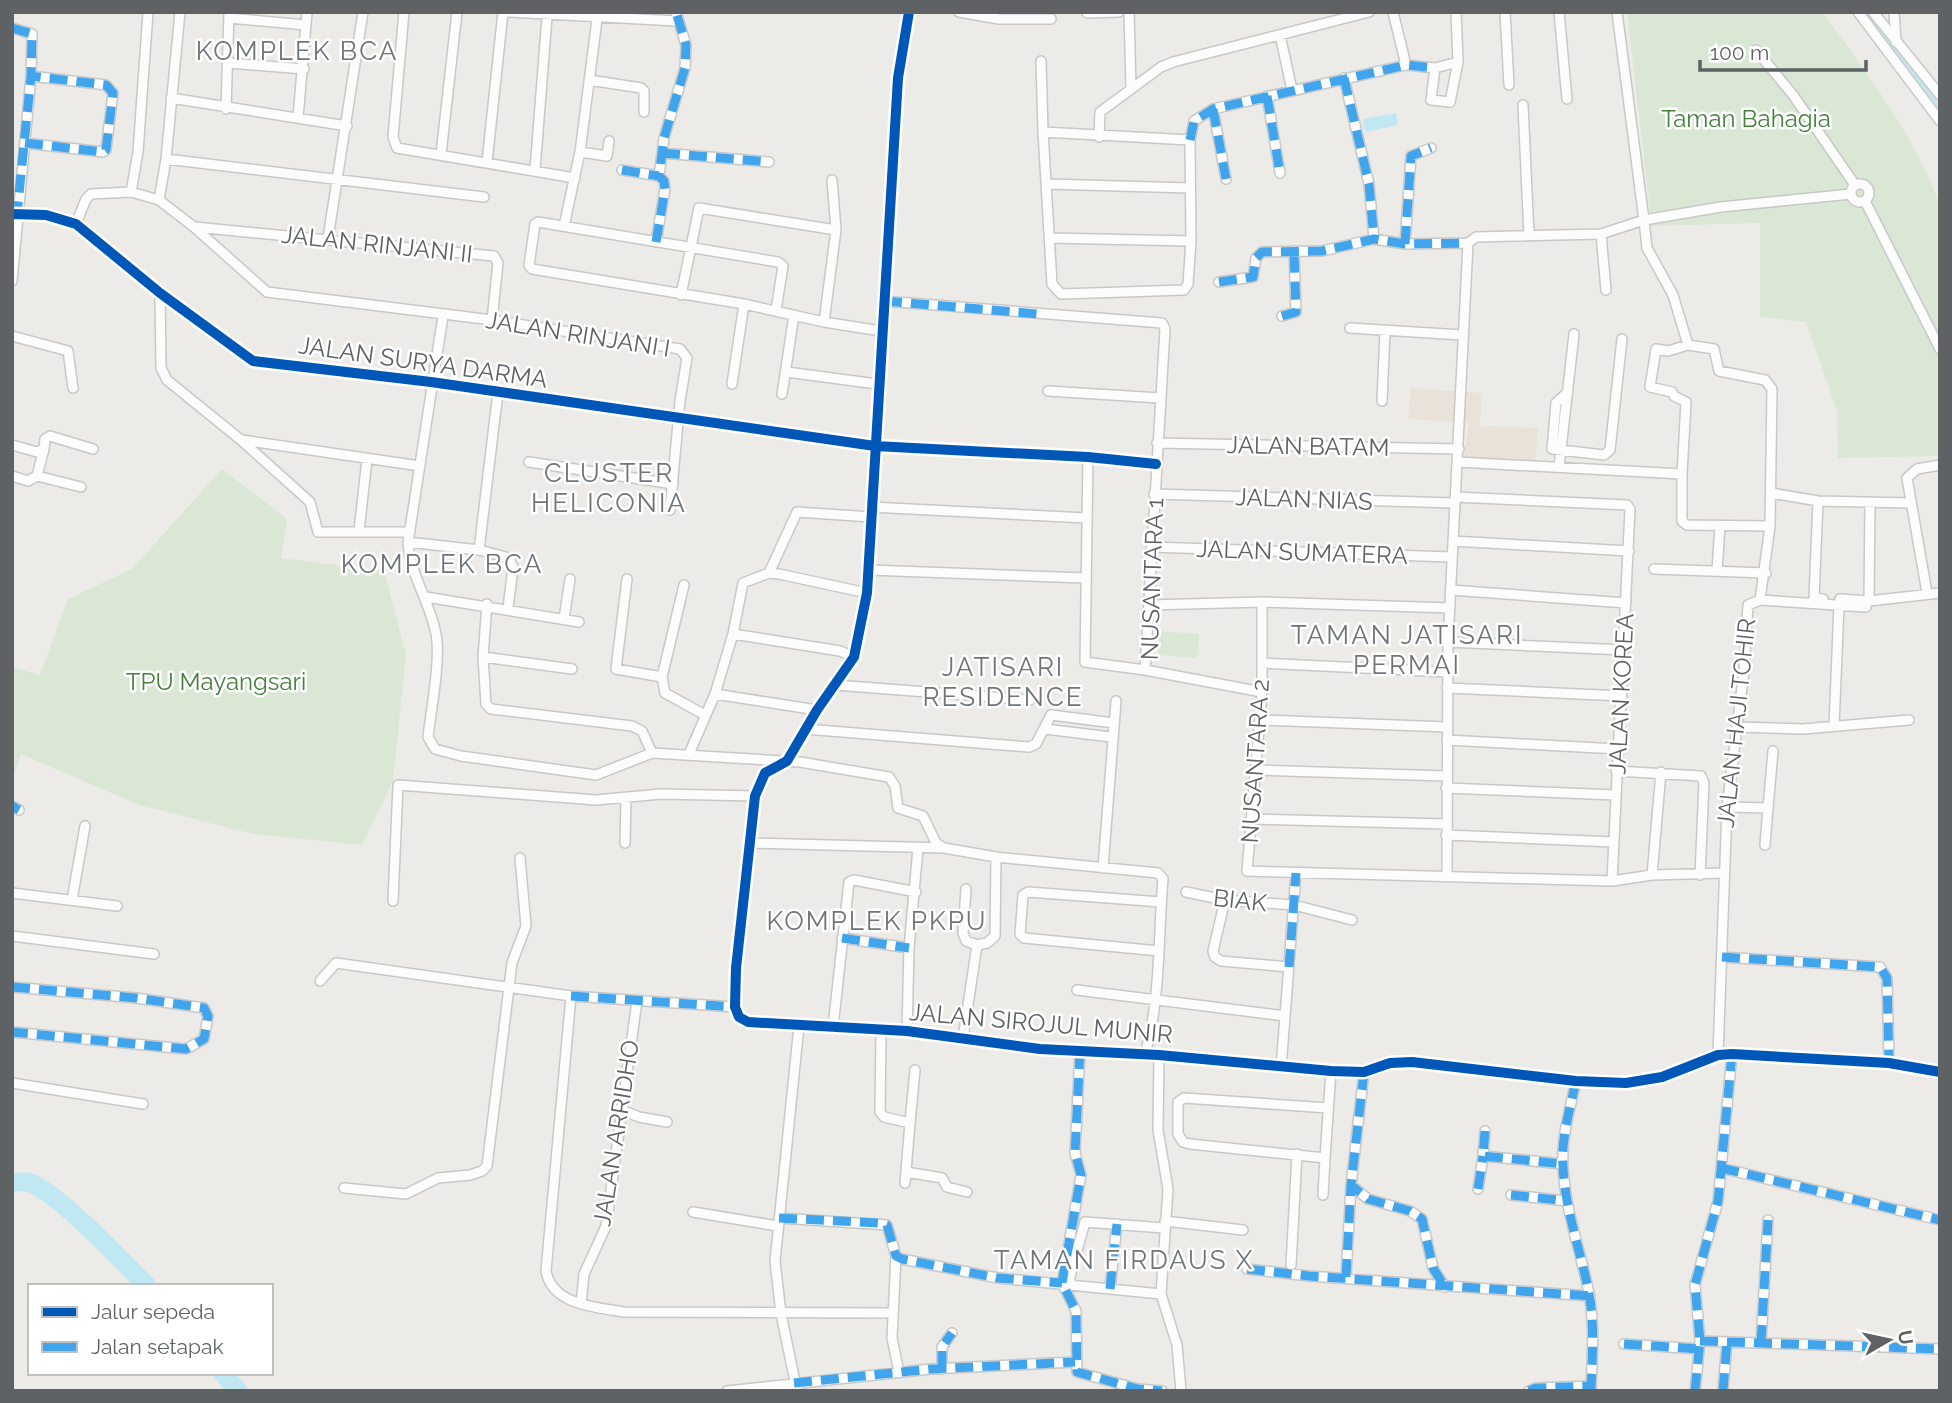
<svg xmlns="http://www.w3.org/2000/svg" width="1952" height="1403" font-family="Raleway,sans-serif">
<rect width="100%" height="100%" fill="#edebe8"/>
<path fill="#e9e2d8" d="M1411 388 1482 393 1480 426 1538 428 1535 468 1463 464 1469 423 1408 419Z"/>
<path fill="#dae7d5" d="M1627 12H1823C1866 73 1915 135 1940 206V456L1838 458 1837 411 1806 322 1760 317V223L1652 226Z
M222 469 287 519 281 558 384 571 406 654 393 781 362 845 254 834 139 805 21 754 12 782V667L40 675 68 599 132 569Z
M1160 631 1199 634 1197 658 1158 655Z"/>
<path fill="#c0e8f3" d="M1396 113 1398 125 1365 132 1363 119Z"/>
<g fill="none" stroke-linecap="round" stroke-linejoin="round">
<path stroke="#c0e8f3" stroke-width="3.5" d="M1866 12 1940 108"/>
<path stroke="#c0e8f3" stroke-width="19" d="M12 1183C17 1182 23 1181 28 1182 58 1192 122 1261 147 1286
M223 1373 238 1391"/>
<defs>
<path id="street" d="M404 12 393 137 397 148 575 178
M509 12 677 21
M909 12 898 78 867 593 854 657 817 710 787 761 765 773 755 796 736 968 735 1007 739 1017 748 1022 907 1031 1040 1049 1159 1055 1331 1071 1364 1072 1390 1063 1412 1062 1576 1081 1626 1083 1662 1077 1718 1055 1732 1054 1889 1063 1940 1072
M959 12 999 19H1051
M1129 12 1131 88
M1393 12 1406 65
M1505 12 1509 85
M1559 12 1567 99
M1858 12 1940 121
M1873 12 1940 95
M1894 12 1896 42
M1087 13 1119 12
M229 18 306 25
M12 28 32 34 31 76 12 281
M1280 35 1292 90
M1756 50 1793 95 1855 185
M1041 61 1043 132
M229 63 304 69
M1435 68 1431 100 1450 102 1458 62
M1344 78 1369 184 1374 239
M589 80 641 88 644 91V112
M1267 96 1280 173
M171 98 347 126
M1523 105 1529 236
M226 109 229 12
M1213 109 1226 179
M298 118 307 12
M1043 132 1190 140 1191 241 1188 284 1184 290 1061 294 1052 284Z
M1099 137 1100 112 1161 67 1173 62 1369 12
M1190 140 1194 121 1213 109 1406 65 1435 68 1458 62 1456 12
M25 143 103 152 106 150 113 93 106 85 31 76
M580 152 607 156 609 141
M662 153 769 162
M441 154 457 12
M166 159 484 197
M487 162 503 12
M535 170 547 17
M622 170 659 176
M1851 193a9 9 0 1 1 18 0a9 9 0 1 1-18 0Z
M1046 184 1190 188
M131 192 138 152 148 12
M159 200 166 159 180 12
M1865 201 1940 349
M12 214 46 215 76 224 160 293 253 361 431 382 875 446 1088 457 1156 464
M76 224 86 199 91 194 131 192 159 200 194 227 267 292 492 320 680 349 687 358 680 401 670 510
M564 226 580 152 598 12
M195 227 494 256 498 263 492 320
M1601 234 1606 290
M328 238 363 12
M1049 238 1191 241
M656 242 665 189 664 181 659 176 664 138 685 68 686 45 676 12
M1405 244 1411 156 1431 148
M1219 282 1253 277 1256 258 1262 252 1322 251 1374 239 1405 244 1468 243
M160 293 161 368 167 380 241 440 310 502 318 532H410
M681 295 699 208 836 230
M884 301 1162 323 1165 329 1145 670
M776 310 783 266 778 262 538 222 535 224 529 265 532 269 744 304 824 322 881 331
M443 316 408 542C410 576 430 601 436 634 441 658 431 711 428 737L435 749 461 756 596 775 652 753 800 762 889 777 895 786 898 808 923 816 936 843 944 848
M1282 316 1296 312 1294 251
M824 322 836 230 832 180
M1350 328 1462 335
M12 336 68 351 73 388
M787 372 877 384
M732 384 744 304
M1048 391 1160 398
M1568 392 1556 403 1552 449 1604 455 1610 450 1622 339
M782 394 794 315
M1382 401 1385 331
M242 440 420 466
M1157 443 1459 449
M12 445 37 452 44 449 45 439 50 436 93 449
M1088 457 1085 662 1145 670 1262 692
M529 462 673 484
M1458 462 1682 474V521L1687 525 1770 526
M1559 467 1574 334
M1682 474 1686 402 1674 396 1672 392 1650 387 1656 349 1668 351 1688 345
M12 476 28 481 37 476 44 449
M37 476 81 487
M1771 493 1818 501 1910 503
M1154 494 1454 503
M1455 497 1627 505 1630 509 1612 881
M1818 501 1814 598 1823 599
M871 507 1087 518
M359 531 367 459
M1453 541 1629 551
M408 542 479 550 509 558 513 568 508 608
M1151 547 1452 557
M479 550 498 392
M1654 569 1766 573
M869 570 1085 578
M1717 570 1720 526
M769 573 797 512 871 517
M627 579 616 669 662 677 665 693 705 715
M1451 590 1626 603
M1927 593 1907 478 1917 469 1940 465
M426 597 579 622
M1840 599 1869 601 1940 593
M1760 600 1770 526 1772 389 1765 380 1719 371 1714 349 1688 345 1673 295 1647 248 1644 220 1721 207 1851 194
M1869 601 1870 502
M1262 602V692L1247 871 1612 881 1652 875 1724 873
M487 604 483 657 486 704 491 709 632 726 642 731 652 753
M1149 605 1262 602 1450 608
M564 619 570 579
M733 634 840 651 854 657
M1448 642 1624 650
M483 657 572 669
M1262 663 1447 672
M662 677 684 585
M835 685 1030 700
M1447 688 1622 696
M715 694 817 710
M1261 720 1447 727
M1834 726 1839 605
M1737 727 1803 729 1909 720
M805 729 1029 747 1036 744 1051 715 1114 723
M1045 729 1111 737
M1447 740 1618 749
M689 754 715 694 733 634 743 583 769 573 779 574 867 593
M1256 770 1447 776
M1616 771 1701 776 1704 783 1700 875
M1446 788 1615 795
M12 806 19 810
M1727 807 1768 808 1773 751
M1251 819 1446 824
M1446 835 1614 842
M625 843 626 798
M749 843 944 848 996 857 1158 873 1163 879C1158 937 1161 998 1145 1054
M1765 845 1768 808
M1103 868 1116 701
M1652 875 1661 772
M1447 877 1448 642 1468 243 1476 237 1601 234 1644 220 1617 12
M966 889 963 933 966 941 977 945
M1186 892 1225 900 1294 905 1352 920
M12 893 117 906
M72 900 85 826
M1225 900 1213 951 1215 957 1221 961 1289 967
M393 901 398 785 596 800 661 794 755 796
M12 936 154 954
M842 938 909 948
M1159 951 1024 938 1020 934 1023 895 1028 892 1161 902
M1722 957 1880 967 1887 978 1889 1063
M320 981 336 963 571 996 735 1007
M12 987 136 998 204 1008 208 1016 204 1039 186 1049 12 1032
M1077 990 1285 1016
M571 996 546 1271C552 1305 595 1307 624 1312L891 1313
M833 1027 849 882 854 880 916 892
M881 1030 880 1112 884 1117 910 1123 905 1183
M907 1031 909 948 918 848
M963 1038 977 945 987 943 995 936 996 857
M1080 1051 1075 1153 1081 1175 1062 1283 1076 1311 1077 1372 1138 1389 1162 1391
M1159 1055 1158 1130 1168 1189 1161 1294 1177 1345 1181 1391
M1718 1055 1727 807 1744 671 1748 605 1760 600 1866 607
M1281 1068 1296 873
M1364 1072 1351 1185 1368 1199 1410 1211 1422 1219 1433 1268 1445 1287
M1576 1081C1570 1109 1561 1138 1563 1166 1565 1211 1581 1251 1589 1294 1595 1326 1592 1359 1591 1391
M12 1083 143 1104
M1328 1108 1184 1098 1178 1102V1134L1183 1142 1190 1144 1325 1158 1331 1071
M619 1109 639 1117 667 1122
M910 1123 915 1070
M1485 1131 1483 1156 1563 1164
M1721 1168 1940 1220
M906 1172 942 1178 947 1187 967 1192
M344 1188 406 1194 438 1178 470 1175 482 1171 487 1166 512 963 526 926 520 858
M1478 1189 1483 1156
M1323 1195 1325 1158
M1511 1195 1567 1201
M693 1212 778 1226
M779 1218 887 1225 896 1256 902 1259 998 1278 1161 1294
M1165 1221 1243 1230
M896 1256 892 1338 899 1372
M1291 1265 1297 1154
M1247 1269 1309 1276 1590 1296
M1346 1277 1351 1185
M1072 1284 1069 1280 1085 1222 1164 1228
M1110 1289 1117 1224
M581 1304 584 1274 606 1226 637 1001
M1700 1341 1940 1349
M1761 1343 1768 1220
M1624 1344 1699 1349
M942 1369V1347L952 1333
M727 1391 931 1369 1075 1362
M797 1391 781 1314 775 1261 799 1026
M1529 1391 1536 1388 1591 1386
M1695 1391 1700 1341 1695 1285 1718 1201 1732 1054
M1723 1391 1727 1342"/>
</defs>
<use href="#street" stroke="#c7c8c7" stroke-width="12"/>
<use href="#street" stroke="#fcfcfc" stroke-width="9"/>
<path stroke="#41a5ee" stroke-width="9" stroke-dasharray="18 9" stroke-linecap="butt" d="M12 28 32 34 31 76 17 214
M1344 78 1369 184 1374 239
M1267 96 1280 173
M1213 109 1226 179
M1190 140 1194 121 1213 109 1406 65 1435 68
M25 143 103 152 106 150 113 93 106 85 31 76
M662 153 769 162
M622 170 659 176
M656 242 665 189 664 181 659 176 664 138 685 68 686 45 676 12
M1405 244 1411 156 1431 148
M1219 282 1253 277 1256 258 1262 252 1322 251 1374 239 1405 244 1468 243
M884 301 1038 314
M1282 316 1296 312 1294 251
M12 806 19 810
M842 938 909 948
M1722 957 1880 967 1887 978 1889 1063
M1289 967 1296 873
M12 987 136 998 204 1008 208 1016 204 1039 186 1049 12 1032
M571 996 735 1007
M1080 1051 1075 1153 1081 1175 1062 1283 1076 1311 1077 1372 1138 1389 1162 1391
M1364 1072 1351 1185 1368 1199 1410 1211 1422 1219 1433 1268 1445 1287
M1576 1081C1570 1109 1561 1138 1563 1166 1565 1211 1581 1251 1589 1294 1595 1326 1592 1359 1591 1391
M1485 1131 1483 1156 1563 1164
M1721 1168 1940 1220
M1478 1189 1483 1156
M1511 1195 1567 1201
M779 1218 879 1223 887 1225 896 1256 902 1259 998 1278 1062 1283
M1247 1269 1309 1276 1590 1296
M1346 1277 1351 1185
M1110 1289 1117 1224
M1700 1341 1940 1349
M1761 1343 1768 1220
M1624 1344 1699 1349
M942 1369V1347L952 1333
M794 1383 931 1369 1075 1362
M1529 1391 1536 1388 1591 1386
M1695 1391 1700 1341 1695 1285 1718 1201 1732 1054
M1723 1391 1727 1342"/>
<defs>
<path id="cycleway" d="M909 12 898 78 867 593 854 657 817 710 787 761 765 773 755 796 736 968 735 1007 739 1017 748 1022 907 1031 1040 1049 1159 1055 1331 1071 1364 1072 1390 1063 1412 1062 1576 1081 1626 1083 1662 1077 1718 1055 1732 1054 1889 1063 1940 1072
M12 214 46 215 76 224 160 293 253 361 431 382 875 446 1088 457 1156 464"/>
</defs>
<use href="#cycleway" stroke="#fff" stroke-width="15"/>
<use href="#cycleway" stroke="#0057b8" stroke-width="10"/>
</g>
<g text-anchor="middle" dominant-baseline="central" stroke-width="5" stroke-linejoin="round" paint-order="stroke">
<g font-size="24" fill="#447f3b" stroke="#fff">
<text x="1746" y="118">Taman Bahagia</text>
<text x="216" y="681">TPU Mayangsari</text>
</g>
<g font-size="24" fill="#5e6265" stroke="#fff">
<text transform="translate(377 244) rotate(6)">JALAN RINJANI II</text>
<text transform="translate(578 334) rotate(9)">JALAN RINJANI I</text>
<text transform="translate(423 362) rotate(8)">JALAN SURYA DARMA</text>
<text transform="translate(1308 446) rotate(1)">JALAN BATAM</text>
<text transform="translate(1304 499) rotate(2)">JALAN NIAS</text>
<text transform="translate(1302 552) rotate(2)">JALAN SUMATERA</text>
<text transform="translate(1152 579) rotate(-88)">NUSANTARA 1</text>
<text transform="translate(1621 694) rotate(-87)">JALAN KOREA</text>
<text transform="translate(1736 723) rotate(-84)">JALAN HAJI TOHIR</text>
<text transform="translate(1255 761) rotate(-86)">NUSANTARA 2</text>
<text transform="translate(1240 900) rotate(6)">BIAK</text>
<text transform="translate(1041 1023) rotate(5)">JALAN SIROJUL MUNIR</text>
<text transform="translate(616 1133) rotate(-81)">JALAN ARRIDHO</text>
</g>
<g font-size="26" letter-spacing="2" fill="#6f7477" stroke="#fff">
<text x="297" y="51">KOMPLEK BCA</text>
<text x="609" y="473">CLUSTER<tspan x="609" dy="30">HELICONIA</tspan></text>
<text x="442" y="564">KOMPLEK BCA</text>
<text x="1407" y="635">TAMAN JATISARI<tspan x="1407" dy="30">PERMAI</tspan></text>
<text x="1003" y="667">JATISARI<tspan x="1003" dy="30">RESIDENCE</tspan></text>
<text x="877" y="921">KOMPLEK PKPU</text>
<text x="1124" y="1260">TAMAN FIRDAUS X</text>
</g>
</g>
<rect width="1952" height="1403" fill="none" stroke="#5e6265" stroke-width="28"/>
<rect x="28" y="1284" width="245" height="91" fill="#ffffff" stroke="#bfc0c1" stroke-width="2"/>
<rect x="42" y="1307" width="35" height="10" fill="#0057b8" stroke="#bfc0c1" stroke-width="2"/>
<text x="91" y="1319" font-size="21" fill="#5e6265">Jalur sepeda</text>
<rect x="42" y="1342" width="35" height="10" fill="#41a5ee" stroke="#bfc0c1" stroke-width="2"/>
<text x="91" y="1354" font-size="21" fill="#5e6265">Jalan setapak</text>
<g transform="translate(1889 1340) rotate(81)" stroke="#ffffff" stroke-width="5" paint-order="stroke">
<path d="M0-5L12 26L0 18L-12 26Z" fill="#5e6265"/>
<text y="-10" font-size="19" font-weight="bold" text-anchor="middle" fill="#5e6265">U</text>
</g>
<path d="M1700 60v10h166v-10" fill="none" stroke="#5e6265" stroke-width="3.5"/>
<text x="1710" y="60" font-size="21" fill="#5e6265" stroke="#ffffff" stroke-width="5" paint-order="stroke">100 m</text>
</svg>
